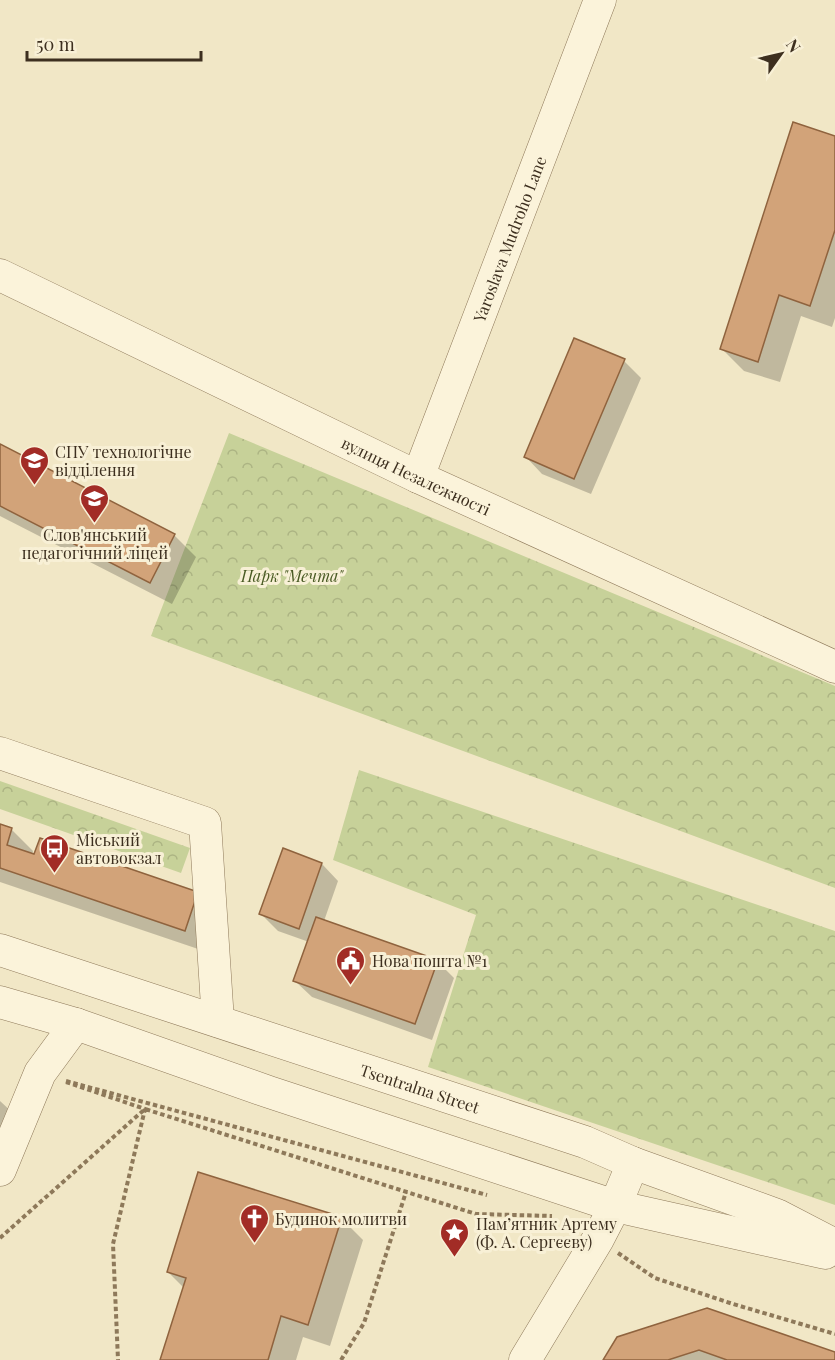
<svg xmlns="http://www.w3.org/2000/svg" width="835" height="1360" font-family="'Playfair Display',serif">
<defs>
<pattern id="park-crowns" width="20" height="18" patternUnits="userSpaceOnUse" patternTransform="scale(1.5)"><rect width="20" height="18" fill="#c7d199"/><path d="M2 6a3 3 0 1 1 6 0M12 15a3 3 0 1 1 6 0" fill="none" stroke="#acb483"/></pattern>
</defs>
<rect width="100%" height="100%" fill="#f1e7c6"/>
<path fill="url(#park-crowns)" d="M229 433 835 686V888L151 636Z
M359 770 835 931V1205L428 1067 476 915 333 860Z
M0 781 190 848 181 873 0 809Z"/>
<path fill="#0003" d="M835 137V318L832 327 801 316 780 382 744 371 722 349Z
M624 361 641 378 591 494 542 474 526 457Z
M0 446 174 535 196 557 172 604 0 516Z
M0 826 11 829 33 851 32 855 197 893 207 952 0 882Z
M322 864 338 881 324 921 437 961 454 978 432 1040 312 997 295 981 309 942 278 931 261 914Z
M0 1101 13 1113 0 1150Z
M341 1218 363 1240 330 1346 303 1337 296 1360H162L184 1288 168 1272Z
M618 1338 835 1354V1360H605Z"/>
<path fill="#d2a379" stroke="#8f633e" stroke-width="1.5" d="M793 122 835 136V230L810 306 779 295 758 362 720 349Z
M574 338 625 359 574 479 524 457Z
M0 444 175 534 150 583 0 506Z
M0 824 12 828 7 845 34 854 40 838 198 892 185 931 0 868Z
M283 848 322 863 299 929 259 914Z
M316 917 438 960 415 1024 293 981Z
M198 1172 342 1217 308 1325 281 1316 268 1360H160L186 1278 167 1272Z
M707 1308 835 1352V1360H727L699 1350 668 1360H603L617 1337Z"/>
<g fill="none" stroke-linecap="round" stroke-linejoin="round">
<defs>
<g id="minor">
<path id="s1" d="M0 275 418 477 835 667"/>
<path id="s2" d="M418 477 600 0"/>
<path d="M0 753 205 823 218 1021"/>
<path id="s3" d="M0 950 585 1142 633 1163 777 1215 835 1245"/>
<path d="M0 1002 76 1024 269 1092 615 1206 825 1253"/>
<path d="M0 1170 40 1073 76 1024"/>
<path d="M525 1360 598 1239 615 1206 633 1163"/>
</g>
</defs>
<use href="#minor" stroke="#8e795a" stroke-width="33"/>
<path stroke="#8e795a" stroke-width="4" stroke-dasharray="4.5 3" stroke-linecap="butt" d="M66 1081 487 1195
M66 1082 145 1109 113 1244 118 1360
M0 1238 145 1109 476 1214 552 1216
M618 1253 655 1278 733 1304 835 1334
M341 1360 364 1323 406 1192"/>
<use href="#minor" stroke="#fbf3da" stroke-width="32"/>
</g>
<defs>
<symbol id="university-pin" viewBox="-11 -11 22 30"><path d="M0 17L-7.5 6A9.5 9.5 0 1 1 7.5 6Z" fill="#a22c26" stroke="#f8f0d6"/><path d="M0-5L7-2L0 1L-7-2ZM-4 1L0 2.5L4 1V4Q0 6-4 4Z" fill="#fff"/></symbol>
<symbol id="school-pin" viewBox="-11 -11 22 30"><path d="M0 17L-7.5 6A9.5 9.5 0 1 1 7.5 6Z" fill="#a22c26" stroke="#f8f0d6"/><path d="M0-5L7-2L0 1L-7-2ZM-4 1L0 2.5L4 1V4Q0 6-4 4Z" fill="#fff"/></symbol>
<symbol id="bus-pin" viewBox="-11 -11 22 30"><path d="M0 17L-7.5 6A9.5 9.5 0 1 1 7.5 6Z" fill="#a22c26" stroke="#f8f0d6"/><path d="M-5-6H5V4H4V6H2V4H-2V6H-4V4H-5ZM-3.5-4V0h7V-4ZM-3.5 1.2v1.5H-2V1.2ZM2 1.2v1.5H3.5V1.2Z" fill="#fff"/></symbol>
<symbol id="civic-pin" viewBox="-11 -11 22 30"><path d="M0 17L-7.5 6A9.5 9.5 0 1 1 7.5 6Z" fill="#a22c26" stroke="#f8f0d6"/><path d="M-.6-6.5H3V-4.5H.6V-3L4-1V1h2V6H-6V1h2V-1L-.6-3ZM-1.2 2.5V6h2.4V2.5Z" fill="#fff"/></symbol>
<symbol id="church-pin" viewBox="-11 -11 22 30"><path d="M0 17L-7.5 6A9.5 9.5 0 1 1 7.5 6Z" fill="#a22c26" stroke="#f8f0d6"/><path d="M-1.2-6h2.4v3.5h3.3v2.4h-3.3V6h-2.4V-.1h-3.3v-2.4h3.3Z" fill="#fff"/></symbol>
<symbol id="sight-pin" viewBox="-11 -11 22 30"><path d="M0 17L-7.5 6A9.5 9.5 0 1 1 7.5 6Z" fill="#a22c26" stroke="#f8f0d6"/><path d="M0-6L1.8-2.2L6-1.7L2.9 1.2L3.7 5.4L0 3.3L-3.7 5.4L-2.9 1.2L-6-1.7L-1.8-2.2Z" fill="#fff"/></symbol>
</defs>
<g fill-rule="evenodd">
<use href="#university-pin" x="18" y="444" width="33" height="45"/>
<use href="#school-pin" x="78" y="482" width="33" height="45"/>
<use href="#bus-pin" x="38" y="832" width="33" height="45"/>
<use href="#civic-pin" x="334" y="944" width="33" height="45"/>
<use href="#church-pin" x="238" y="1202" width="33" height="45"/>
<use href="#sight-pin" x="438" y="1216" width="33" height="45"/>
</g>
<g text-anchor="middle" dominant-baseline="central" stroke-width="6" stroke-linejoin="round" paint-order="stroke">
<g font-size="16" fill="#3d2f1f" stroke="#f8f0d6">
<text stroke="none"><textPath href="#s2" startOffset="255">Yaroslava Mudroho Lane</textPath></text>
<text stroke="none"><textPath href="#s1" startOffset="462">вулиця Незалежності</textPath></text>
<text stroke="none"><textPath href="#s3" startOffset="442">Tsentralna Street</textPath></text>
</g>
<g font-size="16" fill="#3d2f1f" stroke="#f8f0d6" text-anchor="start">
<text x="55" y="451">СПУ технологічне<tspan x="55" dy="18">відділення</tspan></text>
<text x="95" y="534" text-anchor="middle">Слов'янський<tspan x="95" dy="18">педагогічний ліцей</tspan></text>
<text x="76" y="839">Міський<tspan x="76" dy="18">автовокзал</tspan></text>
<text x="372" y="960">Нова пошта №1</text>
<text x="275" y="1218">Будинок молитви</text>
<text x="476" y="1223">Пам’ятник Артему<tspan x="476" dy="18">(Ф. А. Сергєєву)</tspan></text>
</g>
<g font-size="16" font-style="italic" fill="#4a5b24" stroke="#f8f0d6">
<text x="292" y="575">Парк "Мечта"</text>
</g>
</g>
<g transform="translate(781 54) rotate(56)" stroke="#f8f0d6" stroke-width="4.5" paint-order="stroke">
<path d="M0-4.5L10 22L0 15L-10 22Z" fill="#3d2f1f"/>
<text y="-9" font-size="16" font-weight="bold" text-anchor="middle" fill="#3d2f1f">N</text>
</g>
<path d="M27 51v9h174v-9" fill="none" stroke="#3d2f1f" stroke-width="3"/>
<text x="36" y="51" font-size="18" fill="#3d2f1f" stroke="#f8f0d6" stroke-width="4.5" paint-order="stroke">50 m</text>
</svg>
